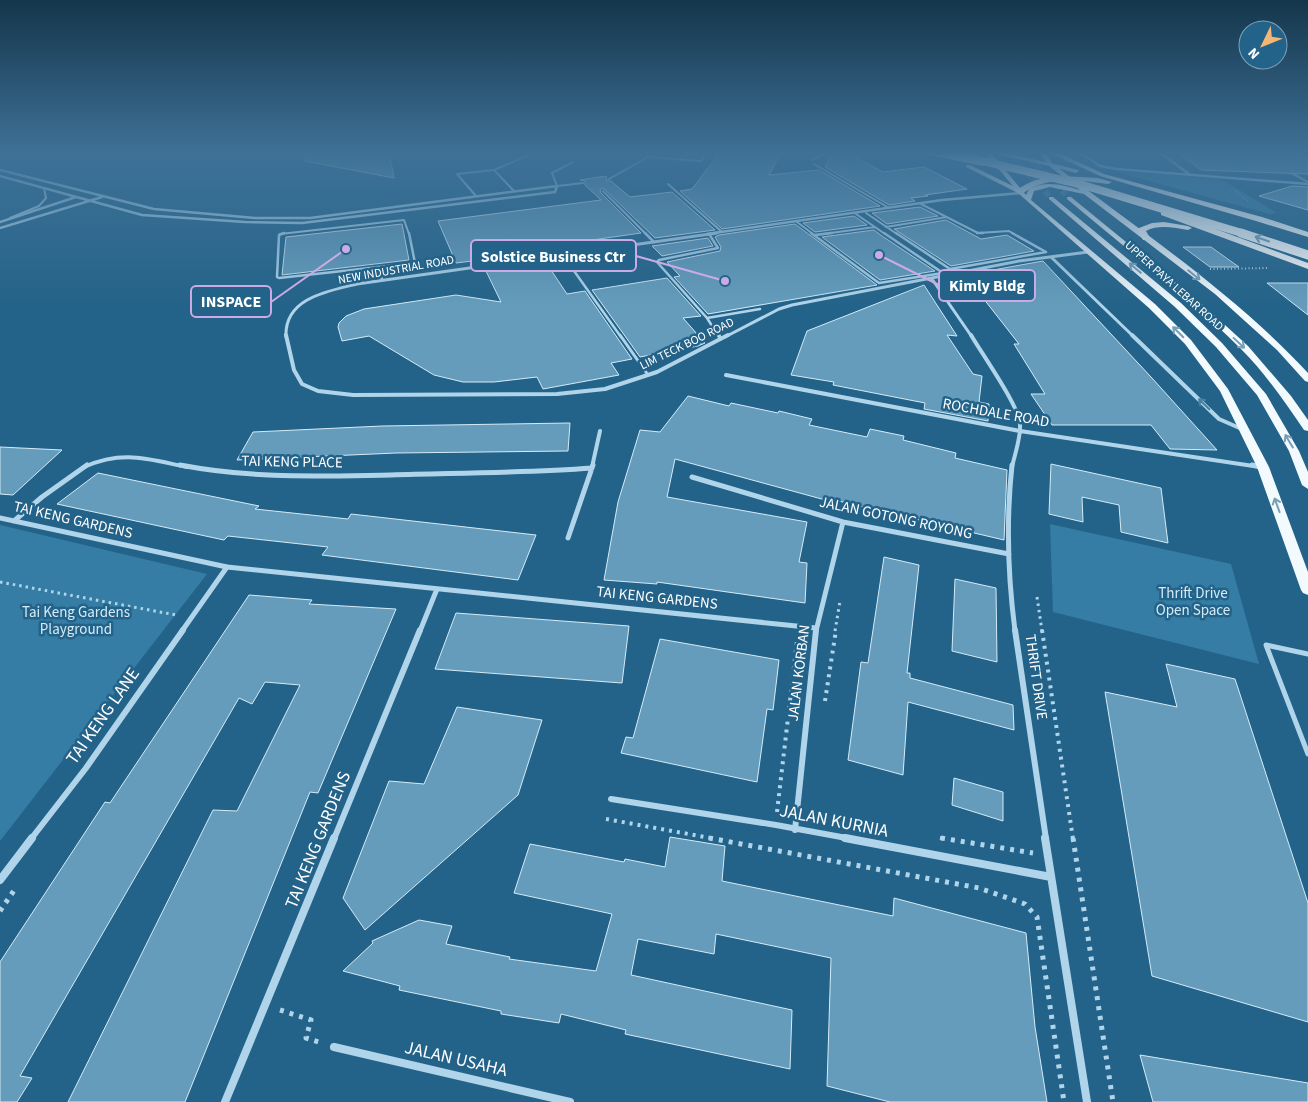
<svg xmlns="http://www.w3.org/2000/svg" width="1308" height="1102" font-family="'Source Sans 3',sans-serif">
<rect width="100%" height="100%" fill="#246389"/>
<path fill="#357da4" d="M1119 171 1221 179 1277 213 1269 214 1117 172Z
M1050 524 1231 564 1259 664 1053 612Z
M0 525 207 574 0 841Z"/>
<g fill="none" stroke-linecap="round" stroke-linejoin="round">
<path fill="#a4d2eb" fill-rule="evenodd" d="M1283 168H1285L1308 181V183L1283 170Z"/>
</g>
<path fill="#659cbb" stroke="#d4ebf7" d="M306 152H389L394 178 305 161Z
M720 152H781L769 175 819 170 880 206 722 229 680 191 692 189Z
M833 152H860L857 158 883 172 924 167 967 189 925 195 928 196 911 198 915 201 889 205 825 167Z
M1177 152H1295L1308 160V174L1201 170Z
M606 176 607 181H611L630 197 672 192 715 230 655 238 603 188 600 190 601 193 641 233 571 243 573 246 539 251 541 254 482 263 480 260 456 263 438 221 601 200 585 185V181L580 180Z
M1292 186 1308 187V210L1259 196Z
M920 207 938 216 887 224 872 213Z
M854 216 867 225 815 232 803 223Z
M946 220 981 239 1007 235 1034 251 951 266 894 229Z
M402 224 409 260 282 275 286 237Z
M795 224 877 285 708 314 674 277 680 276 667 262 720 251 721 247 715 237 719 235Z
M874 230 882 236 935 271 880 280 822 237Z
M708 238 713 246 662 256 652 246Z
M1183 247H1211L1239 267H1210Z
M545 261 567 294 585 291 632 359 611 363 619 375 543 389 537 377 494 382H463L434 375 369 336 342 341 338 327 339 323 346 316 364 309 456 295 501 302 485 269Z
M1043 261 1151 377 1217 450 1170 449 1151 425H1052L1031 394H1045L1014 344H1019L965 275Z
M667 278 701 316 683 318 705 343 698 346 640 357 592 290Z
M1267 283H1308V315Z
M924 285 957 336 947 335 973 374 982 376 979 402 989 404 988 421 924 409 925 403 833 385 834 382 791 375 807 331Z
M688 396 729 406 731 403 778 413 779 411 812 419 809 425 867 437 870 429 904 436 903 440 956 453 955 458 1007 470 1004 540 830 499 829 501 675 459 667 497 807 522 799 562 807 563 805 603 657 582V584L604 580 618 502 640 430 660 432Z
M570 423 568 451 396 453 237 460 253 432 382 426Z
M0 447 62 450 13 495 0 494Z
M1051 464 1161 488 1168 543 1121 532 1119 505 1082 497 1083 522 1049 514Z
M98 473 259 506 255 509 348 519 351 514 536 535 518 580 322 555 328 547 228 536 224 540 57 504Z
M884 557 919 565 907 673H910V678L1013 705 1014 730 908 702 903 775 848 760 861 662 868 663Z
M955 579 996 588 997 662 952 651Z
M249 595 312 600 309 604 396 609 318 793 310 792 185 1102H68L213 810 237 811 300 685 265 682 252 704 239 698 20 1076 32 1078 17 1102H0V962L105 802 110 803Z
M456 613 629 626 622 683 435 669Z
M660 639 779 660 773 710 767 709 757 782 621 753 626 737 633 738Z
M1166 664 1235 679 1308 903V1022L1152 976 1105 692 1177 707Z
M457 707 542 720 518 795 365 930 343 898 389 781 424 784Z
M954 778 1003 792V821L952 805Z
M670 837 725 846 722 881 893 916 894 898 1026 933 1035 1027 1047 1102H890L827 1086 831 958 716 934 714 954 638 939 631 975 792 1010 790 1069 625 1034 626 1030 561 1014 559 1023 501 1014V1011L399 990 400 986 343 971 373 943 372 941 419 920 452 926 446 944 510 957 509 959 596 971 612 914 514 893 530 844 624 862 625 859 665 867Z
M1140 1055 1308 1083V1102H1153Z"/>
<g fill="none" stroke-linecap="round" stroke-linejoin="round">
<path stroke="#457a9b" stroke-width="6" stroke-dasharray="6 3" stroke-linecap="butt" d="M1008 152 1051 198
M1024 152 1069 198"/>
<path stroke="#b0d5ea" stroke-width="1" stroke-dasharray="1 2" stroke-linecap="butt" d="M1236 191 1248 201"/>
<path stroke="#b0d5ea" stroke-width="2" stroke-dasharray="1 2.5" stroke-linecap="butt" d="M1210 269 1269 268"/>
<path stroke="#b0d5ea" stroke-width="3" stroke-dasharray="2.5 4" stroke-linecap="butt" d="M0 582 176 615
M1037 597 1042 631
M835 631 840 601"/>
<path stroke="#b0d5ea" stroke-width="4" stroke-dasharray="3 5" stroke-linecap="butt" d="M1042 630 1073 839
M825 701 836 630
M777 812 797 641
M606 819 716 839
M940 838 948 839"/>
<path stroke="#b0d5ea" stroke-width="5" stroke-dasharray="4 6" stroke-linecap="butt" d="M709 838 979 888 1025 904 1037 917 1064 1102
M941 838 1033 853
M1073 838 1113 1102
M0 911 15 889
M280 1010 311 1020 306 1038 322 1043"/>
<path stroke="#b0d5ea" stroke-width="2" d="M648 157 701 161 707 152
M680 159 691 152
M812 160 823 154 821 152
M573 162 552 173 557 186 583 183
M814 164 889 208
M494 170 536 152
M609 179 657 152
M668 184 722 232
M603 191 646 234
M476 196 457 174 494 170 514 191
M921 204 978 233 1009 231 1014 234
M866 213 897 234
M856 214 885 234
M10 218 39 206 46 198 44 188
M797 222 813 234
M886 227 947 217
M280 234 404 220 409 234
M823 234 875 227"/>
<path stroke="#b0d5ea" stroke-width="2.5" d="M284 233 279 235 277 277 279 278 415 263 409 233
M645 233 654 242
M811 233 879 283 943 273 884 233
M896 233 950 269 1046 252 1012 233
M977 233H983
M709 234 718 248 659 260 657 262 707 318 719 337
M815 235 832 233
M562 254 621 337
M377 267 382 279
M707 318 760 309"/>
<path stroke="#b0d5ea" stroke-width="3" d="M620 335 648 375
M719 335 721 339"/>
<path stroke="#b0d5ea" stroke-width="5" d="M1308 654 1266 645 1308 754"/>
<path stroke="#b0d5ea" stroke-width="2.5" d="M1079 152 1100 166 1117 169 1308 184
M1159 152 1189 174
M1302 152 1308 156
M0 170 154 209 255 218H310L557 186 555 192 302 223 245 222 142 215 0 176
M0 222 76 197
M0 228 102 197
M707 234 942 200 1021 193"/>
<path stroke="#b0d5ea" stroke-width="3" d="M1051 257 1134 337
M932 279 972 337
M286 337C284 298 328 291 357 284L717 233
M725 337 779 309 792 305 1019 261 1088 252"/>
<path stroke="#b0d5ea" stroke-width="4" d="M286 335 294 370 302 384 318 391 353 395 557 394 605 389 657 372 728 335
M971 335C982 354 1019 406 1020 424 1021 438 1015 453 1012 467
M1132 335 1219 419 1244 430
M726 375 1020 431 1260 467
M84 467C123 450 147 459 187 467
M592 467 600 431"/>
<path stroke="#b0d5ea" stroke-width="5" d="M180 465C253 479 318 476 391 475 458 473 525 473 592 468
M1012 465C1006 520 1008 577 1015 631
M1252 465 1262 467
M692 477 843 522 1009 554
M0 518 227 567 816 628
M14 521 42 497 87 465
M568 538 593 465
M182 631 227 567
M420 631 437 589
M816 631 843 522"/>
<path stroke="#b0d5ea" stroke-width="6" d="M1015 630 1046 839
M611 799 776 825 852 839
M795 830 816 630
M31 839 86 768 183 630
M334 839 420 630"/>
<path stroke="#b0d5ea" stroke-width="8" d="M845 838 1051 877
M1045 838 1087 1102
M0 880 32 838
M334 1047 570 1102
M225 1102 334 838"/>
<path fill="#f3fafe" fill-rule="evenodd" d="M916 152H928L986 164 983 166Z
M984 152H1001L1046 162 1039 152H1045L1053 164C1140 231 1233 292 1308 373V382L1305 381 1277 350 1215 294 1084 194 1050 187 1034 191 1031 200 1155 304 1191 340 1228 389 1269 467 1308 572V595L1303 593 1301 590 1257 467 1220 391 1185 344 1149 308 1018 193 966 167V165H970L1013 186ZM991 153 1049 166 1080 190C1062 185 1046 180 1029 189L1026 195Z
M1049 197H1053L1181 303 1222 343 1266 394 1299 451 1308 472V489L1302 485 1289 451 1257 395 1216 347 1175 307 1049 199Z
M1067 197H1071L1202 304 1248 346 1291 396 1308 420V431L1304 430C1285 402 1265 373 1241 349 1187 295 1125 248 1067 199Z"/>
<path fill="#fff" fill-rule="evenodd" d="M1048 152H1057L1104 174 1262 217 1308 232V237L1256 221 1100 176Z
M1051 163 1078 170 1079 171 1076 173 1049 166V164Z
M1061 176 1098 178 1112 182 1108 184C1079 180 1047 175 1022 194L1015 192C1028 180 1044 177 1061 176Z
M1161 211H1167L1308 263V269L1161 215Z
M1164 222 1188 226 1192 228 1188 230C1175 228 1159 224 1146 231L1150 238 1149 240H1143L1138 230 1139 228 1152 223Z"/>
<path stroke="#fff" stroke-width="8" d="M945 152 1083 185 1245 234"/>
<path stroke="#fff" stroke-width="9" d="M1241 233 1308 255"/>
</g>
<defs><path id="oneway-shaft" d="M-6 0H5M1.5-3L5.5 0L1.5 3" fill="none" stroke-width="1.6" stroke-linecap="round" stroke-linejoin="round" transform="scale(1.25)"/></defs>
<use stroke="#7ca1b8" href="#oneway-shaft" transform="translate(1262 239) rotate(-161)"/>
<g stroke="#779fb8">
<use href="#oneway-shaft" transform="translate(1135 268) rotate(-140)"/>
<use href="#oneway-shaft" transform="translate(1194 275) rotate(39)"/>
<use href="#oneway-shaft" transform="translate(1178 332) rotate(-135)"/>
<use href="#oneway-shaft" transform="translate(1239 343) rotate(43)"/>
<use href="#oneway-shaft" transform="translate(1289 441) rotate(-121)"/>
<use href="#oneway-shaft" transform="translate(1277 505) rotate(-110)"/>
</g>
<use stroke="#4780a1" href="#oneway-shaft" transform="translate(1204 404) rotate(-136)"/>
<linearGradient id="sky" x2="0" y2="1"><stop stop-color="#14364b"/><stop offset="0.5" stop-color="#3f7197"/><stop offset="1" stop-color="#3f7197" stop-opacity="0"/></linearGradient>
<rect width="1308" height="306" fill="url(#sky)"/>
<g text-anchor="middle" dominant-baseline="central" stroke-width="5" stroke-linejoin="round" paint-order="stroke">
<g font-size="12" fill="#fff" stroke="#246389">
<text transform="translate(396 270) rotate(-10)">NEW INDUSTRIAL ROAD</text>
<text transform="translate(1174 286) rotate(42)">UPPER PAYA LEBAR ROAD</text>
<text transform="translate(687 344) rotate(-26)">LIM TECK BOO ROAD</text>
</g>
<g font-size="15" fill="#fff" stroke="#246389">
<text transform="translate(996 413) rotate(10)">ROCHDALE ROAD</text>
<text transform="translate(292 462) rotate(1)">TAI KENG PLACE</text>
<text transform="translate(896 518) rotate(12)">JALAN GOTONG ROYONG</text>
<text transform="translate(73 520) rotate(13)">TAI KENG GARDENS</text>
<text transform="translate(657 598) rotate(6)">TAI KENG GARDENS</text>
<text transform="translate(799 673) rotate(-83)">JALAN KORBAN</text>
<text transform="translate(1036 677) rotate(82)">THRIFT DRIVE</text>
</g>
<g font-size="15" fill="#d4ebf7" stroke="#246389">
<text x="1193" y="593">Thrift Drive<tspan x="1193" dy="17">Open Space</tspan></text>
<text x="76" y="612">Tai Keng Gardens<tspan x="76" dy="17">Playground</tspan></text>
</g>
<g font-size="18" fill="#fff" stroke="#246389">
<text transform="translate(103 716) rotate(-55)">TAI KENG LANE</text>
<text transform="translate(834 821) rotate(11)">JALAN KURNIA</text>
<text transform="translate(318 840) rotate(-68)">TAI KENG GARDENS</text>
<text transform="translate(456 1059) rotate(13)">JALAN USAHA</text>
</g>
</g>
<path fill="none" stroke="#caabe5" stroke-width="2" d="M725 281L636 256M879 255L939 285M346 249L271 302"/>
<g fill="#caabe5" stroke="#246389" stroke-width="2">
<circle cx="725" cy="281" r="5"/>
<circle cx="879" cy="255" r="5"/>
<circle cx="346" cy="249" r="5"/>
</g>
<g fill="#246389" stroke="#caabe5" stroke-width="2">
<rect x="471" y="240" width="165" height="31" rx="5"/>
<rect x="939" y="270" width="96" height="31" rx="5"/>
<rect x="191" y="286" width="80" height="31" rx="5"/>
</g>
<g font-size="16" text-anchor="middle" font-weight="bold" fill="#fff">
<text x="553" y="262">Solstice Business Ctr</text>
<text x="987" y="291">Kimly Bldg</text>
<text x="231" y="307">INSPACE</text>
</g>
<g transform="translate(1263 45) rotate(227)"><circle r="24" fill="#246389" stroke="#7ca1b8"/>
<path d="M0-4L9 19L0 12L-9 19Z" fill="#f4b673"/>
<text y="-8" font-size="14" font-weight="bold" text-anchor="middle" fill="#ffffff">N</text>
</g>
</svg>
